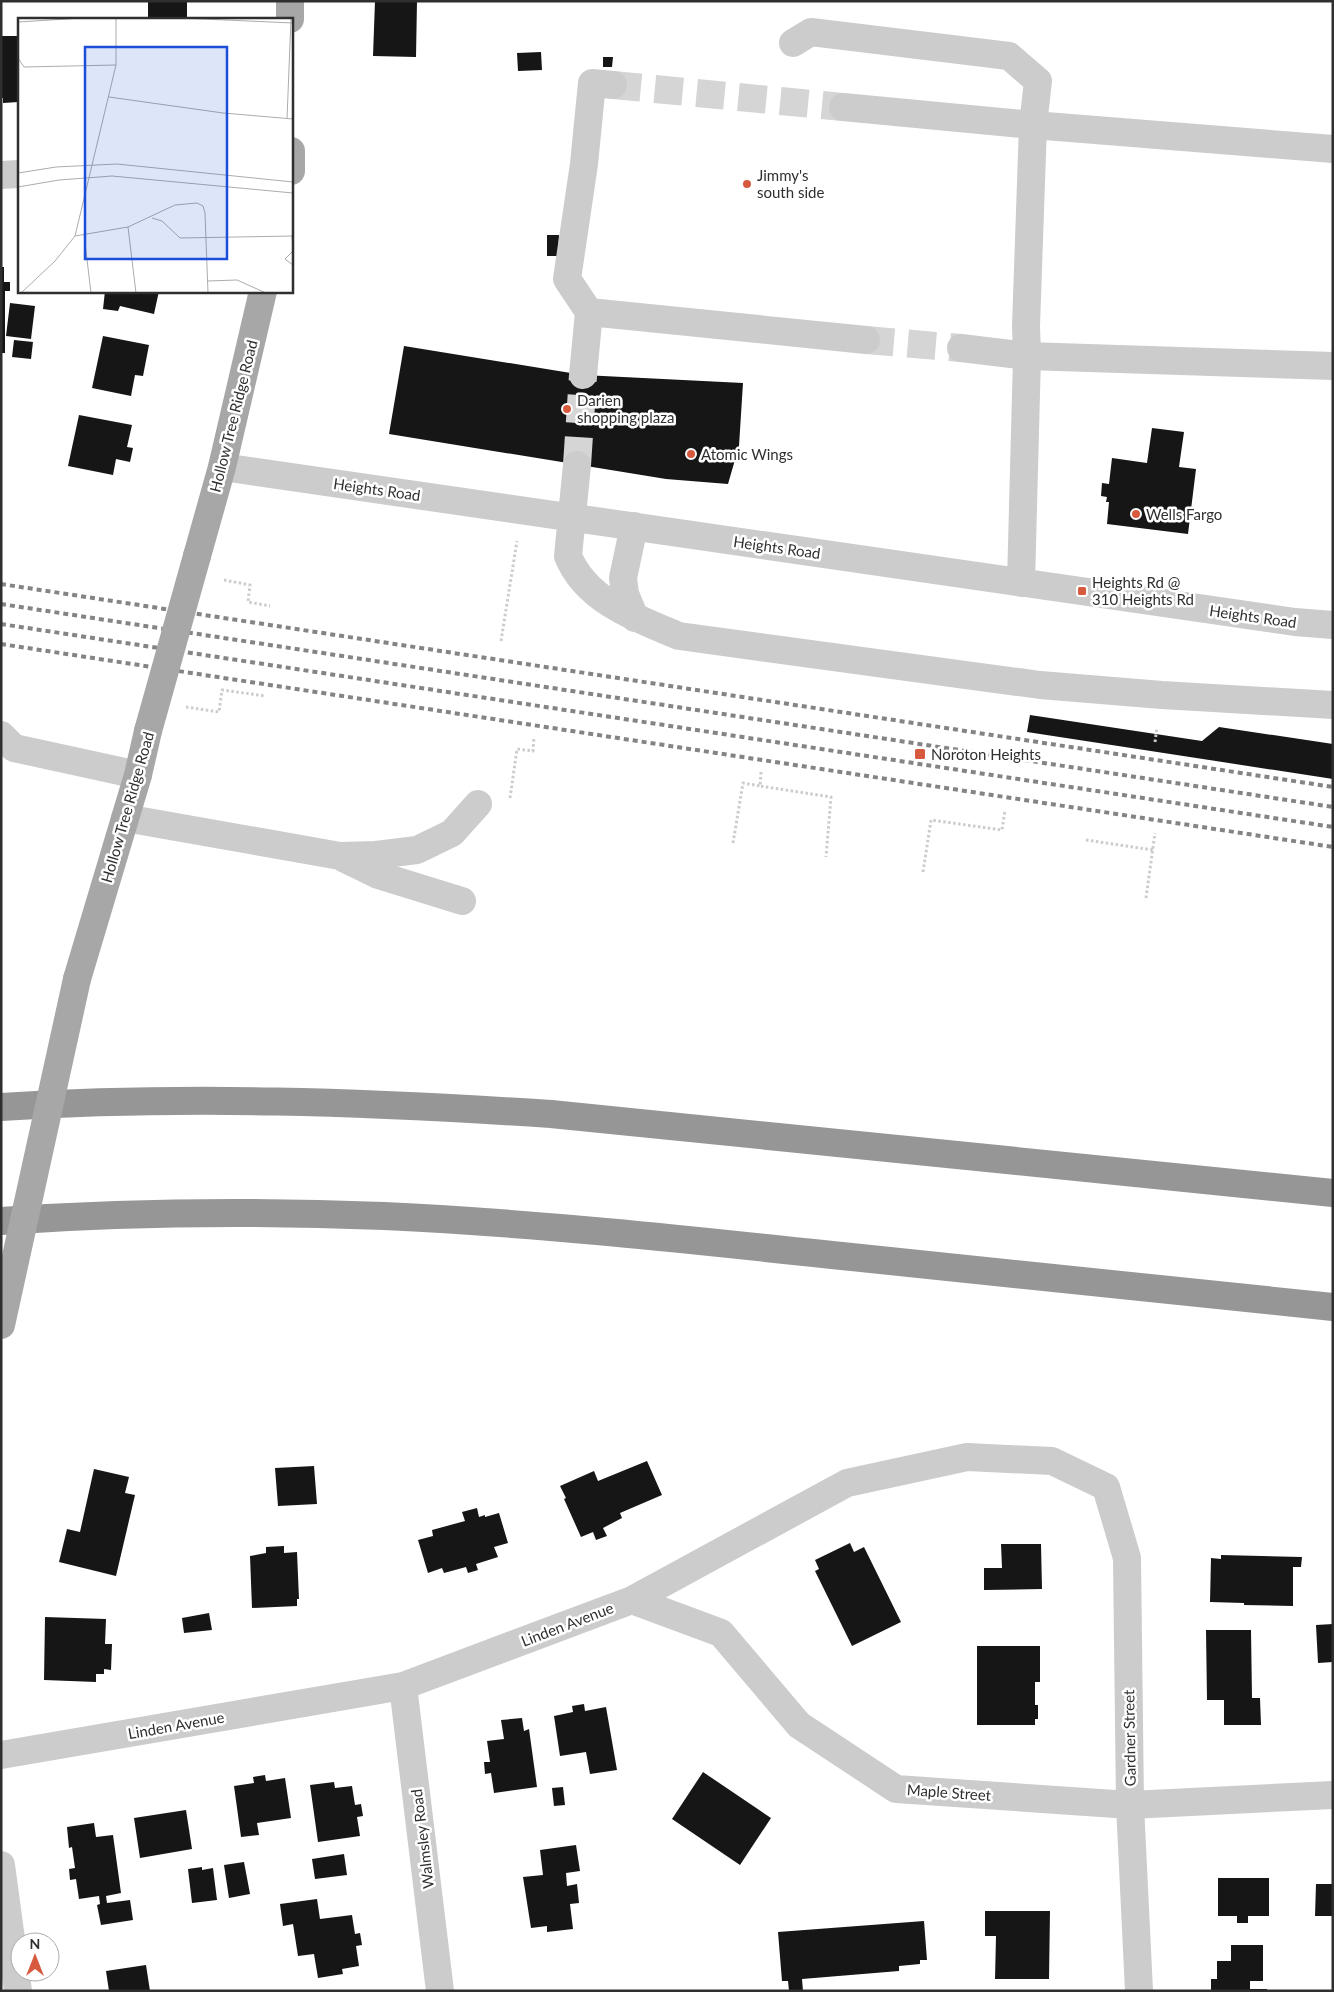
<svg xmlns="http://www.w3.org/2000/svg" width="1334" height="1992" font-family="Lato,sans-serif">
<rect width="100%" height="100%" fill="#fff"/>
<path fill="#161616" d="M148 1H187V19H148Z
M375 1H417L416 57 373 56Z
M1 36H19V102L3 103V98H1Z
M541 52 542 70 518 71 517 53Z
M603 57H613L612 67H603Z
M547 235H559L558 256H547Z
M1 267H4V282H10V291H5V353H1Z
M105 291H159L154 314 120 306 118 311 103 309Z
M10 303 35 306 31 339 6 336Z
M103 336 149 345 143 376 135 375 131 396 92 388Z
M14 340 33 342 31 359 12 357Z
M404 346 583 375 743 383 739 446 728 484 666 479 389 434Z
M79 415 132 425 127 447 133 448 130 462 116 459 113 475 68 466Z
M1152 428 1184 432 1179 467 1196 469 1188 534 1107 524 1109 502H1106L1107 497 1101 496 1102 483 1109 484 1112 458 1147 463Z
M1030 715 1202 741 1219 727 1333 744V779L1027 732Z
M647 1461 662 1495 620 1513 622 1518 603 1528 607 1536 596 1540 593 1532 581 1537 564 1499 566 1498 560 1486 594 1471 598 1481Z
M314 1466 317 1504 278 1506 275 1468Z
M94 1469 129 1477 125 1493 135 1495 116 1576 59 1562 67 1529 80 1532Z
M477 1508 479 1517 485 1515V1517L499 1513 508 1543 494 1547 498 1557 476 1564 478 1570 468 1573 466 1567 444 1573 442 1568 428 1573 418 1540 433 1536 432 1530 465 1521 462 1512Z
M850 1543 854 1552 864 1547 901 1622 852 1646 815 1571 819 1569 815 1560Z
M1001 1544H1041L1042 1589 984 1590V1568H1002Z
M284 1546V1553L297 1552 299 1599H297V1606L252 1608 250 1556 266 1553V1547Z
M1221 1555 1302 1557 1301 1567H1293V1606L1244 1605V1603L1210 1602 1211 1558 1221 1559Z
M209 1613 212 1630 184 1633 182 1618Z
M45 1617 106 1619 105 1644H112L111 1670 104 1669V1674H96V1682L44 1680Z
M1333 1624V1662L1318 1663 1316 1625Z
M1206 1630H1251L1252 1698H1260L1261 1725H1224V1700H1207Z
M977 1646H1040V1682H1035V1705H1038V1719H1035V1725H977Z
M584 1704 585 1711 606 1707 617 1770 590 1774 586 1752 560 1756 554 1716 573 1712 572 1706Z
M522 1718 524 1731 529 1729 537 1787 494 1793 491 1773 485 1774 484 1762H490L487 1741 504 1739 501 1720Z
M703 1772 771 1818 740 1865 672 1819Z
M265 1775 266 1781 285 1778 291 1818 257 1823 259 1835 241 1837 234 1786 254 1783 253 1777Z
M334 1782 335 1788 352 1786 355 1805 361 1804 363 1816 357 1817 360 1836 318 1842 310 1785Z
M563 1787 565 1805 554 1806 552 1788Z
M186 1810 192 1849 140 1858 134 1818Z
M94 1823 96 1837 113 1835 121 1893 106 1896 107 1903 130 1900 133 1920 101 1925 97 1905 100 1904 99 1896 79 1899 76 1879 70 1880 69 1869 75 1868 72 1847 69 1848 67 1827Z
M576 1845 580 1871 566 1873 567 1886 577 1884 579 1903 570 1904 573 1929 547 1932V1926L531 1928 523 1877 543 1875 540 1850Z
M344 1854 347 1875 315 1879 312 1859Z
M244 1862 250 1894 229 1898 224 1865Z
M202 1867V1870L213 1868 217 1900 192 1903 188 1869Z
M1218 1878H1269V1916H1248V1923H1237V1916H1218Z
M1316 1884H1333V1916H1315Z
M317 1899 320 1919 352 1915 355 1934 360 1933 362 1945 356 1946 359 1966 342 1969 343 1974 318 1978 314 1954 298 1956 293 1924 283 1926 280 1904Z
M985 1911H1050L1049 1979H995L996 1936H985Z
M924 1921 927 1960H920V1964L899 1966V1971L802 1979 803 1991H789L788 1981H782L778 1932Z
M1231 1945H1263V1981H1250V1989H1267V1991L1211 1990V1979H1217V1961H1231Z
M146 1965 150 1991H109L106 1971Z"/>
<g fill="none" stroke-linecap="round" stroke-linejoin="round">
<path stroke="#d5d5d5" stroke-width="28" stroke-dasharray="28 14" stroke-linecap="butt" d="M613 85 843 107
M866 340 961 348
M577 465 583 375"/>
<path stroke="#ccc" stroke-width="3" stroke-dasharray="2.5 2.5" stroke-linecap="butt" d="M224 580 250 585 248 602 270 606
M501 641 517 541
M186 707 219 712 222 690 266 696
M1155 742 1157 727
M761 772 760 786 831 797 826 857
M510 798 517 749 533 751 534 737
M1086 840 1153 850
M733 843 743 783 760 786
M923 872 931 820 1002 830 1005 810
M1146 898 1155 833"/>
<path stroke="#ccc" stroke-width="28" d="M793 43 811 32 1009 56 1038 81 1033 125 1026 326 1027 356 1021 583
M843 107 1033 125 1333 149
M1 175 19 174
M589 312 866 340
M961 348 1027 356 1333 366
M583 375 589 312 567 279 584 164 592 83 613 85
M577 465 568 556C586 601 638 619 679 636L1040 685 1162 695 1333 705
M222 467 1295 622 1333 625
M634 526 623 578 625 594 635 618
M1 735 14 748 138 775
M125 818 340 856 376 855 417 850 452 833 478 804
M343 858 378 875 462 901
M632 1600 721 1633 799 1725 896 1789 1130 1805 1333 1795
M403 1686 440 1991
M1 1755 403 1686 632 1600 847 1483 967 1457 1052 1461 1106 1487 1127 1558 1130 1805 1139 1991
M1 1865 18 1991"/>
<path stroke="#a7a7a7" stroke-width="28" d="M290 1V19
M291 151V171
M197 556 222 467 263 291
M77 979 138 775 148 731"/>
<path stroke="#969696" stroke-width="28" d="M1 1107C185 1095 368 1102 551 1114L1333 1193
M1 1221C128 1212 256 1211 384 1216 534 1223 683 1239 832 1255 999 1272 1166 1289 1333 1307"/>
<path stroke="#848484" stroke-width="4" stroke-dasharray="5 4" stroke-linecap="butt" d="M1 584 1333 787
M1 604 1333 807
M1 624 1333 827
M1 644 1333 847"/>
<path stroke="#a7a7a7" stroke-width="28" d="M148 731 197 556
M1 1325 77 979"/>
</g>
<g fill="#d75a3f" stroke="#fff" stroke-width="2">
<circle cx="747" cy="184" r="5"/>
<circle cx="567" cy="409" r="5"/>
<circle cx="691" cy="454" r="5"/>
<circle cx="1136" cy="514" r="5"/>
<rect x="1077" y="586" width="10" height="10" rx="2.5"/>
<rect x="914" y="748" width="12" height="12" rx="2.5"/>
</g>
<g text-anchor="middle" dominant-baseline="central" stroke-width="5" stroke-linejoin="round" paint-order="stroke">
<g font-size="15" fill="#2f2f2f" stroke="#fff" text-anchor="start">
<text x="757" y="175">Jimmy's<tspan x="757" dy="17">south side</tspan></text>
<text x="577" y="400">Darien<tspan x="577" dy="17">shopping plaza</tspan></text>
<text x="701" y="454">Atomic Wings</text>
<text x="1146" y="514">Wells Fargo</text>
<text x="1092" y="582">Heights Rd @<tspan x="1092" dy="17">310 Heights Rd</tspan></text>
<text x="931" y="754">Noroton Heights</text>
</g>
<g font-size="15" fill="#2f2f2f" stroke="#fff">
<text transform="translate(233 416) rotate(-76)">Hollow Tree Ridge Road</text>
<text transform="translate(377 489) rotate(8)">Heights Road</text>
<text transform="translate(777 547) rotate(8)">Heights Road</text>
<text transform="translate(1253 616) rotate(8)">Heights Road</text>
<text transform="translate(127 807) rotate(-74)">Hollow Tree Ridge Road</text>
<text transform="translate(567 1624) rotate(-21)">Linden Avenue</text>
<text transform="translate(176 1725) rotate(-10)">Linden Avenue</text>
<text transform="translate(1129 1738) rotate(-91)">Gardner Street</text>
<text transform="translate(949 1792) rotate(4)">Maple Street</text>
<text transform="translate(422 1839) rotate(-97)">Walmsley Road</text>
</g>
</g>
<g transform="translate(18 18)">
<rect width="275" height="275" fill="#fff"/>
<path fill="none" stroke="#acacac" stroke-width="1" d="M163 0 275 5M0 4 65 0M0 40 6 49 98 47M91 79 205 95 275 101M269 101 273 0M0 155 38 149 99 146 275 164M0 169 41 162 94 158 275 175M134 200 144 203 162 220 275 218M110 209 118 275M66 216 73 275M274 217 275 233M57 218 110 209 157 187 179 185 185 188 187 195 190 275M275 233 267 241 275 247M189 263 219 262 248 275M3 275 37 243 57 218 98 47V0"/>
<path fill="#1d4ed8" fill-opacity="0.15" stroke="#1d4ed8" stroke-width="2.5" d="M67 29H209V241H67Z"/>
<rect width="275" height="275" fill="none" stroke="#2f2f2f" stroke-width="2.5"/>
</g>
<rect width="1334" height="1992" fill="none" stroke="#2f2f2f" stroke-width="5"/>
<g transform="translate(35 1957)"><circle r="24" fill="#ffffff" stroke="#acacac"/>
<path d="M0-4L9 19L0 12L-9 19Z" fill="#d75a3f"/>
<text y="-8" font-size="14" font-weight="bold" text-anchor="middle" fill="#2f2f2f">N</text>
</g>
</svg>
